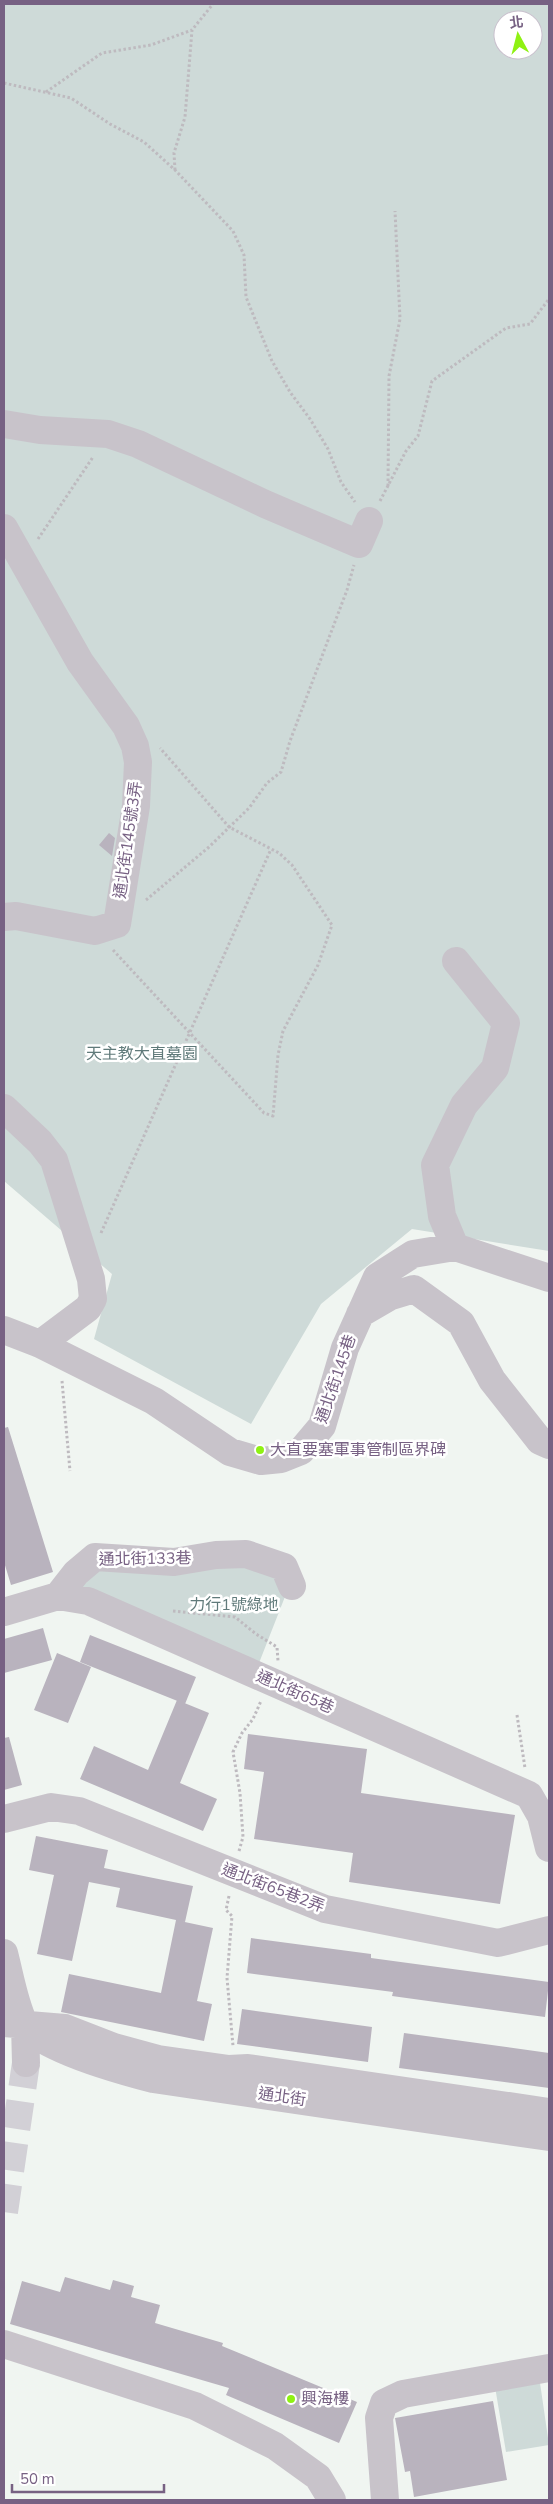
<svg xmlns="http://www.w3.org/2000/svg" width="553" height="2504" font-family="'Nunito Sans','Noto Sans TC',sans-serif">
<rect width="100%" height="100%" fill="#f0f5f1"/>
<path fill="#cedad8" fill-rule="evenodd" d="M4 4H549V1251L412 1229 321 1304 251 1424 94 1339 112 1274 4 1181ZM503 20H533V50H503Z
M210 1562 278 1569 288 1589 259 1663 78 1586 96 1568Z
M537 2362 549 2445 506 2452 492 2369Z"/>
<path fill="#b9b3be" d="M109 833 115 838 112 856 99 845Z
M8 1427 53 1572 11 1585 4 1562V1428Z
M43 1628 52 1660 4 1673V1639Z
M90 1635 196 1677 185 1704 80 1662Z
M57 1653 91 1667 68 1723 34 1710Z
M177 1700 209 1713 180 1783 217 1799 203 1831 80 1779 94 1746 148 1770Z
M248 1734 367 1749 361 1793 515 1815 500 1904 349 1882 353 1853 254 1839 264 1772 244 1769Z
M9 1737 22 1785 4 1790V1738Z
M36 1836 108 1850 104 1868 193 1886 185 1922 180 1921 213 1928 197 2001 212 2004 204 2041 61 2012 69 1974 161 1993 176 1920 116 1907 120 1888 89 1882 72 1961 37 1954 54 1875 29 1870Z
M251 1938 371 1954V1958L549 1982 545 2017 392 1996 393 1992 247 1973Z
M242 2009 372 2027 368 2062 237 2044Z
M404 2033 549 2053V2088L399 2068Z
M65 2277 110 2290 113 2280 134 2286 131 2297 160 2305 155 2323 223 2343 222 2346 357 2402 339 2443 226 2395 229 2388 10 2324 22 2281 60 2292Z
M493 2401 507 2480 414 2497 410 2471 405 2472 395 2418Z"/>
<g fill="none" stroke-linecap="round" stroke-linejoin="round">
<path stroke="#d2d0d6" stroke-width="28" stroke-dasharray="28 14" stroke-linecap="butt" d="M4 2212 26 2063"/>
<path stroke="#bebabf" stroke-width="3" stroke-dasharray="2.5 2.5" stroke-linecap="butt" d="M4 83 71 98 110 124 144 142 175 170 233 231 244 255 246 297 272 361 290 392 310 419 328 449 341 482 355 502
M46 92 102 53 151 45 192 30
M175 170 174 153 185 117 192 30 213 4
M388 486 389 376 400 319 395 211
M380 501 406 451 418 436 432 381 506 328 530 324 549 299
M38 539 93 457
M146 900 209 847 249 808 267 783 281 772 290 741 347 590 354 565
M113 950 264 1113 273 1116 278 1055 283 1031 318 965 332 925 292 865 279 853 229 827 160 748
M101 1233 271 849
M62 1381 70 1471
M173 1611 235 1617 256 1634 277 1647 278 1661
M517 1715 525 1768
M239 1851 243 1837 240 1793 233 1752 242 1733 253 1719 261 1701
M229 1896 226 1910 232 1916 227 1978 233 2046"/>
<path stroke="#c8c3ca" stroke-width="28" d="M4 424 40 430 108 434 138 444 265 504 359 544 369 521
M4 528 80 662 126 726 135 746 138 762 136 806 117 924 95 931 16 916 4 917
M4 1108 40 1142 54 1160 91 1279 93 1299 88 1308 40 1344
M455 1247 442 1216 435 1165 464 1105 495 1068 506 1023 456 961
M360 1314 391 1296 414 1289 461 1323 492 1380 540 1441 549 1445
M4 1330 40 1344 154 1401 230 1452 261 1461 281 1459 301 1451 322 1426 345 1348 377 1277 413 1254 455 1247 549 1278
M58 1596 76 1573 95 1557 174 1562 216 1555 246 1554 284 1567 292 1586
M4 1612 58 1596 88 1601 529 1795 541 1816 549 1848
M4 1819 51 1807 79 1811 325 1909 498 1943 549 1930
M4 1953C10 1976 14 2002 24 2023 36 2048 126 2072 153 2079L549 2137
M4 2023 65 2028 114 2047 158 2059 229 2069 248 2068 549 2112
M25 2025 26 2063
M4 2344 195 2406 275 2446 318 2477 332 2500
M385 2500 379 2418 384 2403 403 2394 549 2368"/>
</g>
<g fill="#8ff113" stroke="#fff" stroke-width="2">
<circle cx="260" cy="1450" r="5"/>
<circle cx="291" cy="2399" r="5"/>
</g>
<g text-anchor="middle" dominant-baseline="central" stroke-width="5" stroke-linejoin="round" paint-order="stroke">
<g font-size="16" fill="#776183" stroke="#fff">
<text transform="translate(128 840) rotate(-82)">通北街145號3弄</text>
<text transform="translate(336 1379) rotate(-71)">通北街145巷</text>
<text transform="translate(145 1559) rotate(-1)">通北街133巷</text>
<text transform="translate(295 1692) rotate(24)">通北街65巷</text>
<text transform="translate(273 1888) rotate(21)">通北街65巷2弄</text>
<text transform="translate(282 2097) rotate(8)">通北街</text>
</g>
<g font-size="16" fill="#607a7a" stroke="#fff">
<text x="142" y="1054">天主教大直墓園</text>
<text x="234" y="1605">力行1號綠地</text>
</g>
<g font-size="16" fill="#776183" stroke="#fff" text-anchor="start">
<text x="270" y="1450">大直要塞軍事管制區界碑</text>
<text x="301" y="2399">興海樓</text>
</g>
</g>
<rect width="553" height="2504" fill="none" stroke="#776183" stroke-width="10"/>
<g transform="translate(518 35) rotate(353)"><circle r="24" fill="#ffffff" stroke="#c9c0cd"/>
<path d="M0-4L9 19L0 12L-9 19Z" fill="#8ff113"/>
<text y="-8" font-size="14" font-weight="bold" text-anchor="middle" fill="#776183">北</text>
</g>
<path d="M12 2484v8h152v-8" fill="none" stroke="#776183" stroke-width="2.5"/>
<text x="20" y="2484" font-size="15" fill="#776183" stroke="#ffffff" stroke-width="4" paint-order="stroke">50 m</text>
</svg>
